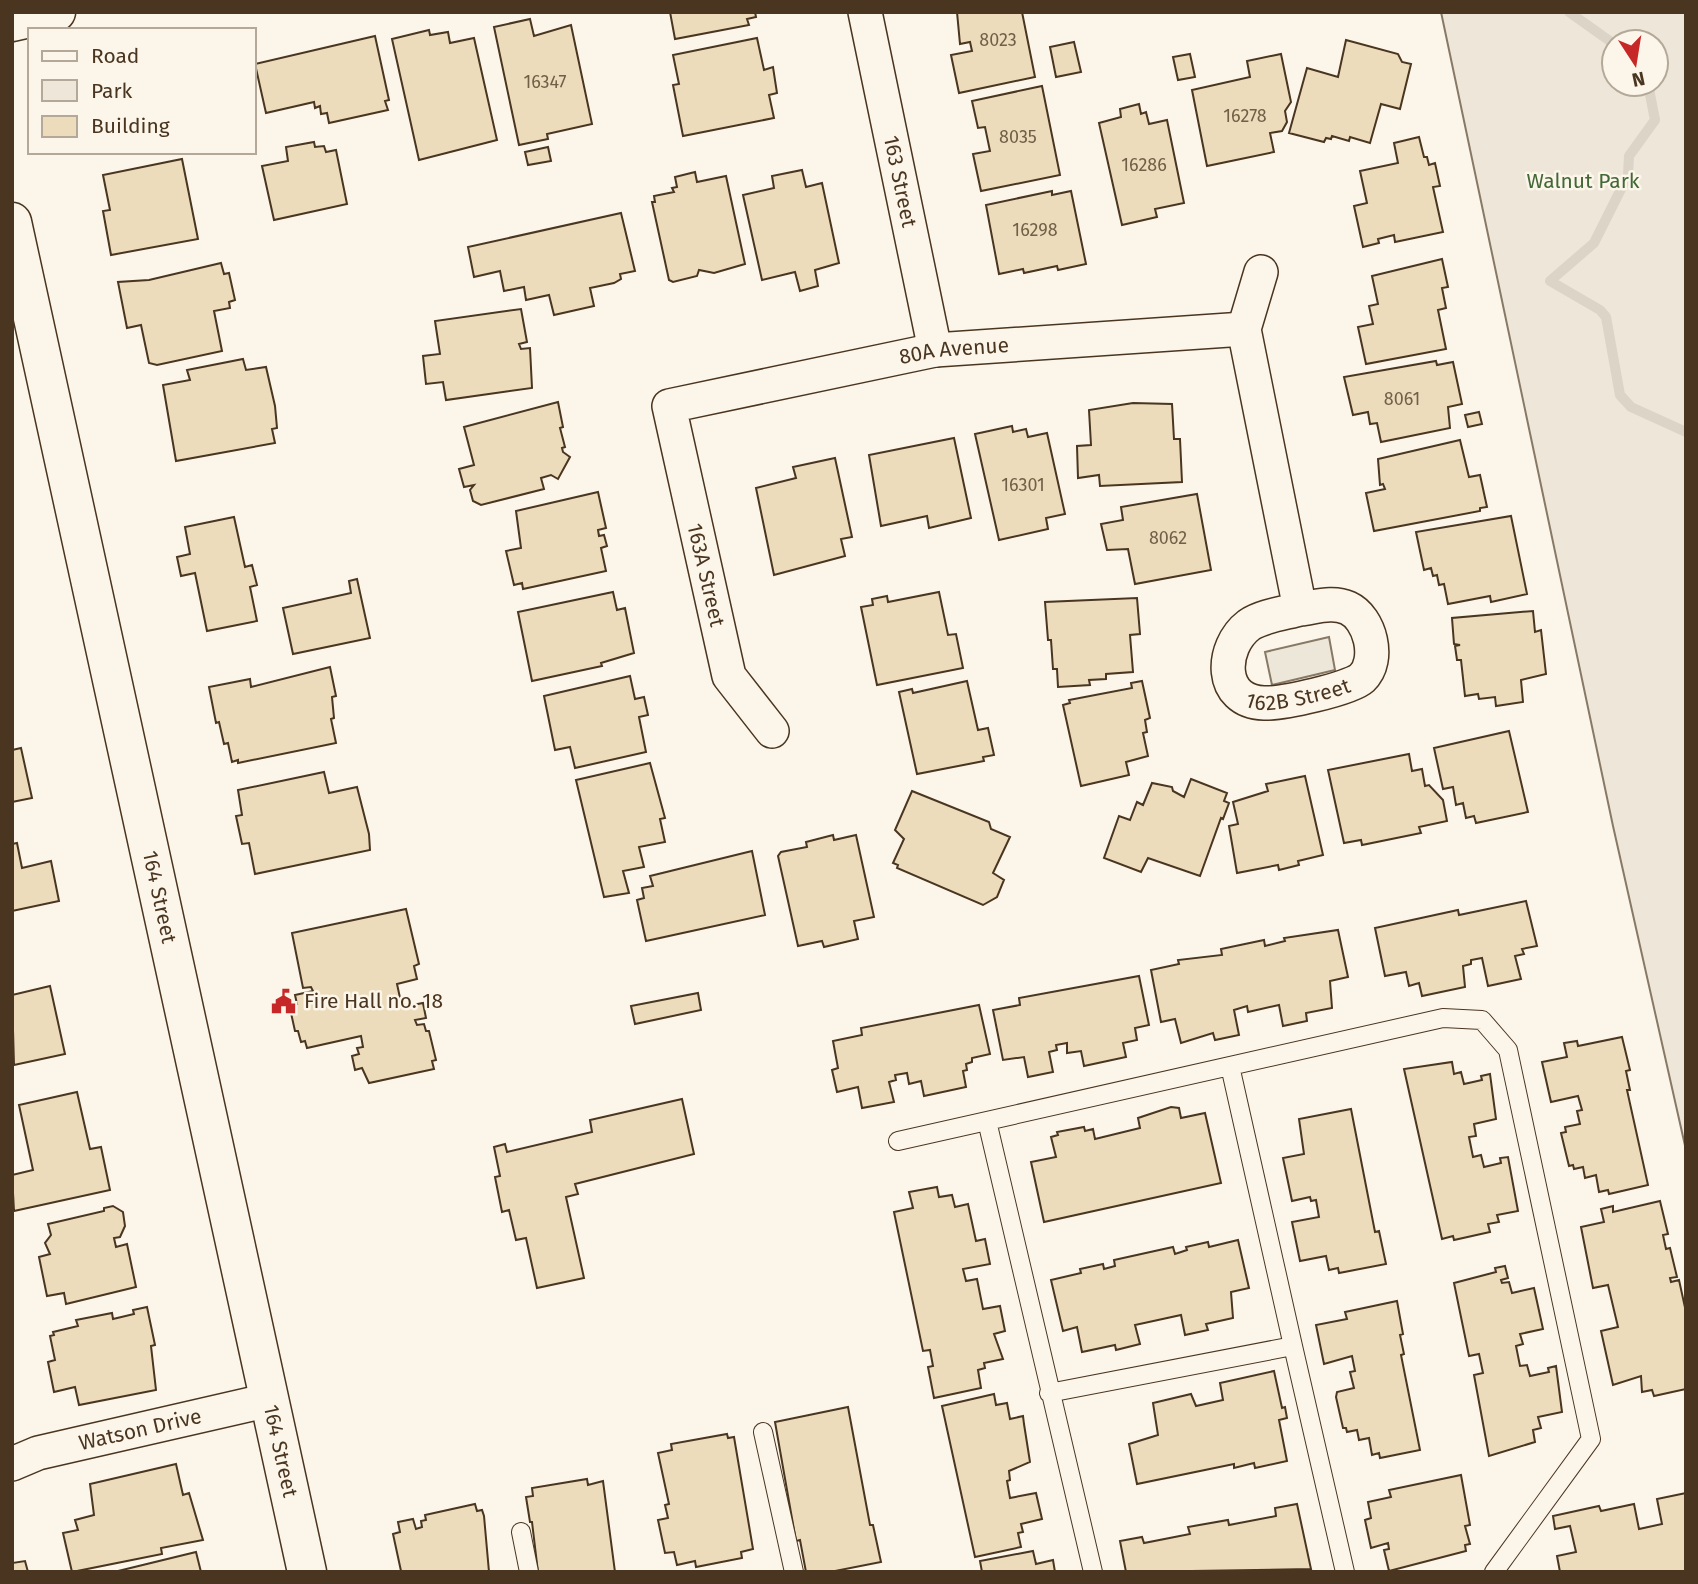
<svg xmlns="http://www.w3.org/2000/svg" width="1698" height="1584" font-family="'Fira Sans',sans-serif">
<rect width="100%" height="100%" fill="#fbf6e9"/>
<path fill="#ede6d9" stroke="#887966" stroke-width="2" fill-rule="evenodd" d="M1441 12H1686V1150L1613 826ZM1614 42H1656V84H1614Z"/>
<path fill="#ede7d9" stroke="#887966" stroke-width="2" d="M1329 637 1335 670 1272 685 1265 652Z"/>
<g fill="none" stroke-linecap="round" stroke-linejoin="round">
<path stroke="#dcd4c6" stroke-width="10" d="M1569 12 1614 44
M1648 84 1655 120 1629 156 1628 175 1594 243 1550 281 1600 310 1606 317 1620 395 1631 407 1686 432"/>
</g>
<path fill="#ecdcbc" stroke="#4a3520" stroke-width="2" d="M670 12H755L756 17 747 19 749 25 675 39Z
M957 12H1022L1035 77 959 93 951 55 972 51 970 42 960 44Z
M530 19 534 36 571 25 592 124 547 134 548 139 519 145 494 27Z
M429 30 430 35 448 32 450 43 474 38 497 140 419 160 392 39Z
M375 36 389 100 385 101 388 110 329 123 327 113 321 114 320 106 315 108 314 102 266 113 255 64Z
M757 38 764 70 773 67 777 93 769 95 774 118 683 136 673 85 679 84 673 55Z
M1346 40 1398 54 1402 62 1411 64 1400 109 1381 104 1370 143 1350 137 1349 141 1332 136 1331 139 1326 138 1324 142 1289 133 1307 68 1338 77Z
M1074 42 1081 72 1056 77 1050 47Z
M1190 54 1195 77 1178 80 1173 57Z
M1281 54 1291 102 1285 111 1287 122 1282 131 1270 133 1274 152 1207 166 1192 90 1250 77 1247 61Z
M1042 86 1060 175 981 191 973 154 990 151 985 127 978 128 972 101Z
M1139 104 1141 114 1146 112 1149 124 1167 120 1184 203 1155 209 1157 217 1122 225 1099 123 1121 117 1120 109Z
M1419 137 1424 157H1427L1429 165 1435 163 1440 186 1433 187 1443 232 1395 242 1394 235 1378 239 1379 243 1363 247 1354 206 1367 203 1360 171 1398 163 1394 143Z
M314 142 315 147 324 146 326 152 336 150 347 204 274 220 262 166 288 161 286 147Z
M548 147 551 161 528 165 525 152Z
M182 159 198 239 111 255 103 211 110 210 103 175Z
M802 170 806 187 822 183 839 263 815 270 818 286 800 291 795 272 762 280 743 195 774 188 772 176Z
M695 172 697 182 726 176 745 264 714 273 699 270 697 276 673 282 669 280 652 202H655L654 196 674 192 672 188 677 187 675 177Z
M1052 191V195L1071 191 1086 264 1058 270 1057 266 1024 273 1023 269 999 274 986 205Z
M621 213 635 271 620 274 621 279 614 283 590 288 594 306 554 315 549 295 526 300 524 287 504 291 500 271 474 277 468 247Z
M1442 259 1448 287 1442 288 1446 308 1438 310 1446 349 1366 364 1358 327 1373 324 1369 306 1378 304 1372 276Z
M221 263 224 274 229 273 235 300 229 302 230 308 214 311 222 351 157 365 149 363 141 325 127 328 118 282 149 280Z
M521 309 527 342 519 344 521 349 530 348 532 388 446 400 443 382 426 384 423 356 440 354 435 321Z
M243 359 246 370 266 367 275 406 277 428 272 429 275 443 176 461 163 385 190 380 187 370Z
M1436 361 1437 365 1453 362 1462 404 1448 407 1450 428 1381 442 1377 423 1370 424 1368 412 1353 415 1344 377Z
M558 402 563 427 560 428 565 447 562 448 563 452 570 457 558 479 551 475 541 478 544 489 481 505 473 501 470 490 474 485 464 487 459 469 474 465 464 427Z
M1133 403 1172 404 1174 439H1180L1182 482 1100 486 1099 475 1078 478 1077 446 1091 445 1089 410Z
M1479 412 1482 424 1468 427 1465 415Z
M1012 426 1013 432 1026 429 1028 437 1047 433 1065 514 1046 518 1048 529 999 540 975 434Z
M954 438 971 518 929 528 927 516 881 526 869 455Z
M1460 440 1469 477 1480 475 1487 507 1480 508V511L1374 531 1366 493 1385 489 1383 484 1380 485 1378 459Z
M835 458 852 537 841 539 845 556 774 575 756 488 796 478 793 467Z
M598 492 606 528 598 530 599 536 604 535 607 546 601 548 606 571 523 589 522 583 514 585 506 551 521 548 516 511Z
M1197 494 1211 570 1135 584 1128 549 1107 550 1101 524 1123 520 1121 507Z
M1511 516 1527 594 1491 602 1490 596 1448 604 1444 584 1439 585 1437 575 1433 576 1431 568 1424 570 1416 532Z
M234 517 245 567 252 565 257 585 250 587 257 621 207 631 195 573 181 576 177 557 190 554 185 527Z
M357 579 370 638 293 654 283 608 351 593 349 581Z
M613 592 617 610 625 608 634 653 601 663 602 666 532 681 518 612Z
M939 592 948 635 956 634 963 668 877 685 861 607 873 605 872 599 887 596 888 602Z
M1137 598 1140 634 1130 635 1133 672 1106 674V679L1089 680 1090 685 1058 687 1057 669H1053L1051 640H1048L1045 602Z
M1533 611 1535 632 1541 630 1546 674 1521 680 1523 702 1496 706 1495 697 1479 699 1478 694 1465 696 1461 660H1457L1455 646 1460 645 1454 644 1452 618Z
M330 667 336 696 332 697 334 718 331 719 336 743 238 763V760L232 762 228 743 224 744 219 722 216 723 209 687 250 679 251 687Z
M630 676 635 699 644 697 648 715 639 717 646 752 575 768 570 747 555 750 544 696Z
M967 681 978 730 988 728 994 755 983 757 984 761 917 774 899 692 912 689 913 693Z
M1142 681 1150 718 1145 720 1147 732 1143 733 1148 756 1126 762 1129 775 1081 786 1063 705 1070 703 1069 700 1132 688 1131 683Z
M1509 731 1528 812 1476 823 1474 816 1466 818 1463 803 1456 805 1453 787 1443 789 1434 748Z
M21 748 32 798 12 802V750Z
M1409 754 1412 771 1422 769 1425 786 1429 785 1443 800 1447 821 1419 827 1421 833 1362 845 1361 840 1344 843 1328 770Z
M650 763 665 818 660 819 665 842 639 847 644 867 623 871 629 893 604 897 576 780Z
M324 772 329 793 357 787 369 834 370 850 255 874 249 843 242 844 236 816 242 815 238 790Z
M1305 776 1323 855 1298 861 1299 865 1279 870 1278 865 1237 873 1229 826 1238 824 1233 802 1268 791 1266 784Z
M1191 779 1227 793 1224 801 1229 803 1223 819 1221 818 1200 876 1148 858 1141 872 1104 858 1119 816 1130 820 1137 802 1143 805 1152 783 1172 787 1173 791 1184 797Z
M912 791 989 822 991 829 1010 837 993 873 1004 880 997 897 983 905 897 868 898 865 893 863 904 839 895 830Z
M833 835 834 840 856 835 874 917 854 921 858 939 824 947 822 941 798 946 778 856 781 852 807 847 806 842Z
M17 843 22 868 51 861 59 901 12 911V844Z
M752 851 765 915 646 941 637 900 644 898 642 888 653 886 650 876Z
M1526 901 1537 946 1522 949 1524 954 1515 956 1521 979 1488 986 1482 958 1471 960V964L1463 966 1465 987 1422 996 1419 983 1409 986 1406 972 1385 976 1375 928 1458 910 1459 915Z
M406 909 419 964 414 966 417 979 397 984 402 1007 423 1003 426 1018 415 1020 417 1025 424 1024 426 1031H429L436 1060 432 1061 434 1069 369 1083 362 1068 355 1070 352 1056 359 1054 357 1048 363 1047 361 1036 307 1048 305 1041 301 1042 298 1031H295L291 1013 295 1012 293 1005 297 1004 295 995 313 991 311 987 303 988 292 933Z
M1338 930 1348 977 1330 981 1332 1008 1306 1013 1307 1021 1283 1026 1279 1005 1248 1012 1247 1006 1234 1010 1239 1035 1215 1040 1213 1033 1181 1043 1175 1019 1161 1022 1151 970 1179 964 1178 960 1222 955 1221 949 1264 940 1265 946 1285 941 1284 938Z
M1139 976 1149 1025 1135 1028 1137 1040 1123 1043 1126 1057 1084 1066 1081 1051 1067 1053V1043L1056 1045 1057 1050 1049 1052 1053 1072 1028 1077 1024 1057 1003 1060 993 1010 1020 1005 1019 998Z
M50 986 65 1054 14 1065 12 995Z
M698 993 701 1010 635 1024 631 1006Z
M979 1005 990 1054 972 1058V1062L966 1064 967 1070 963 1071 966 1087 924 1096 921 1081 909 1084 907 1073 895 1075 896 1080 889 1082 894 1102 862 1108 858 1087 837 1092 832 1070 838 1068 833 1041 862 1035 861 1028Z
M1622 1037 1630 1070 1626 1071 1630 1090H1627L1648 1185 1609 1194 1608 1190 1599 1192 1596 1175 1585 1178 1583 1167 1574 1169 1573 1165 1569 1166 1561 1133 1566 1132 1565 1127 1580 1124 1577 1111 1582 1110 1578 1096 1551 1102 1542 1062 1567 1057 1564 1043 1577 1041 1578 1046Z
M1452 1062 1454 1074 1461 1072 1464 1084 1482 1080 1481 1076 1490 1074 1496 1119 1474 1124 1476 1136 1469 1137 1473 1157 1481 1155 1484 1167 1501 1163 1500 1158 1508 1157 1518 1211 1497 1215 1499 1222 1488 1224 1490 1232 1454 1240 1453 1236 1442 1239 1404 1069Z
M77 1092 90 1149 101 1147 110 1190 14 1211 12 1175 33 1170 19 1105Z
M682 1099 694 1154 575 1184 578 1194 566 1197 584 1278 537 1288 526 1238 516 1240 509 1210 502 1212 495 1177 500 1176 494 1147 505 1144 507 1152 592 1132 590 1120Z
M1171 1107 1179 1108 1181 1118 1205 1113 1221 1183 1044 1222 1031 1162 1056 1157 1051 1137 1058 1135 1057 1132 1084 1127 1085 1131 1093 1129 1095 1139 1140 1128 1138 1118Z
M1351 1109 1375 1232 1379 1231 1386 1264 1339 1273 1338 1268 1329 1270 1326 1256 1300 1261 1292 1222 1319 1217 1316 1200 1311 1201 1310 1197 1292 1201 1283 1158 1304 1154 1299 1119Z
M937 1187 939 1197 952 1195 955 1207 968 1204 976 1241 985 1239 990 1264 963 1269 966 1281 977 1279 983 1309 1000 1306 1005 1331 994 1334 1003 1359 984 1363 985 1368 978 1370 981 1388 934 1398 928 1367 933 1366 930 1350 923 1351 894 1212 913 1208 909 1192Z
M1660 1201 1668 1234 1663 1235 1666 1249 1670 1248 1677 1277 1670 1278 1671 1282 1679 1280 1686 1312V1389L1654 1396 1652 1390 1642 1392 1641 1376 1613 1385 1601 1331 1618 1327 1608 1285 1593 1288 1581 1227 1604 1222 1601 1209 1613 1206V1212Z
M113 1206 123 1212 125 1226 120 1237 114 1238 116 1247 127 1244 136 1287 66 1304 64 1293 47 1296 39 1257 50 1254 45 1243 51 1235 48 1224 104 1211V1208Z
M1238 1240 1249 1288 1231 1292 1233 1318 1206 1324 1208 1330 1185 1335 1181 1315 1135 1325 1140 1344 1116 1350 1115 1345 1082 1352 1077 1327 1063 1331 1051 1280 1081 1273 1080 1269 1103 1264 1104 1269 1115 1266 1114 1260 1173 1247 1175 1254 1187 1250 1186 1247 1208 1242 1209 1247Z
M1505 1266 1508 1278 1501 1280 1502 1283 1509 1282 1512 1293 1534 1288 1543 1329 1520 1334 1523 1344 1516 1346 1520 1366 1527 1365 1530 1376 1549 1372 1548 1368 1556 1366 1562 1412 1538 1417 1541 1428 1533 1430 1535 1442 1489 1456 1474 1375 1483 1373 1479 1354 1469 1356 1454 1283 1496 1272 1495 1268Z
M1397 1301 1403 1334 1400 1335 1404 1354 1401 1355 1420 1450 1380 1458 1379 1453 1372 1455 1369 1438 1359 1440 1357 1430 1347 1432 1346 1428H1343L1336 1397 1337 1392 1354 1388 1350 1372 1355 1371 1352 1356 1324 1364 1316 1325 1347 1319 1345 1312Z
M147 1307 155 1345 151 1346 156 1390 79 1405 75 1387 54 1392 48 1362 55 1360 50 1336 54 1335 53 1332 78 1326 76 1320 112 1313 113 1319 134 1314 133 1310Z
M1274 1371 1282 1408 1285 1407 1287 1418 1279 1420 1287 1461 1255 1468 1254 1463 1234 1468V1464L1137 1484 1129 1444 1158 1435 1153 1403 1191 1394 1196 1406 1223 1400 1220 1383Z
M994 1394 996 1405 1007 1403 1010 1419 1023 1416 1024 1424 1030 1462 1009 1471 1010 1480 1007 1481 1010 1498 1036 1493 1042 1519 1021 1524 1023 1532 1018 1533 1021 1547 975 1557 942 1406Z
M848 1407 870 1525H873L881 1562 830 1572H806L800 1540 796 1541 775 1422Z
M727 1434 728 1438 734 1437 753 1549 741 1552 742 1558 696 1567 695 1561 677 1565 674 1552 665 1553 658 1520 668 1518 665 1505 669 1504 658 1453 672 1450 671 1444Z
M176 1464 183 1495 189 1493 203 1540 161 1548 162 1554 72 1572 63 1533 78 1530 75 1520 94 1515 90 1484Z
M1461 1475 1470 1525 1465 1526 1470 1544 1465 1545 1466 1551 1389 1571 1384 1550 1389 1549 1388 1543 1371 1548 1365 1520 1371 1518 1368 1502 1391 1497 1389 1490Z
M587 1479 588 1485 603 1481 615 1572H538L532 1522H530L526 1497 533 1496 532 1488Z
M1686 1493V1572H1560L1557 1556 1576 1552 1570 1526 1555 1529 1553 1516 1599 1506 1601 1511 1634 1504 1639 1529 1662 1524 1657 1499Z
M475 1504 477 1511 482 1510 484 1516 489 1572 401 1571 393 1534 400 1532 398 1522 413 1519 416 1529 422 1527 421 1521 426 1520 425 1515Z
M1297 1504 1311 1569 1126 1572 1120 1541 1142 1537 1144 1543 1190 1534 1188 1527 1228 1520 1229 1525 1276 1516 1275 1508Z
M1033 1551 1036 1564 1053 1560 1055 1572H982L980 1561Z
M196 1552 201 1572H114Z
M25 1561 28 1572H12V1563Z"/>
<g fill="none" stroke-linecap="round" stroke-linejoin="round">
<defs>
<path id="service" d="M1230 1066 1293 1346
M987 1121 1093 1572
M898 1141 1443 1018 1482 1020 1508 1050 1591 1439 1494 1572
M1049 1393 1293 1346 1345 1572
M763 1432 794 1572
M521 1532 529 1572"/>
<g id="minor">
<path id="s1" d="M865 12 935 350"/>
<path id="s2" d="M1261 272 1244 329 1300 609C1285 613 1262 616 1249 625 1220 647 1218 702 1264 703 1281 704 1350 689 1362 678 1381 660 1370 618 1348 608 1333 601 1316 607 1300 609"/>
<path id="s3" d="M772 731 729 676 669 406 935 350 1244 329"/>
<path id="s4" d="M12 1464 38 1453 269 1400"/>
</g>
<g id="tertiary">
<path d="M12 22 56 12"/>
<path id="s5" d="M12 222 307 1572"/>
</g>
</defs>
<use href="#service" stroke="#4a3520" stroke-width="20"/>
<use href="#minor" stroke="#4a3520" stroke-width="36"/>
<use href="#tertiary" stroke="#4a3520" stroke-width="41"/>
<use href="#service" stroke="#fbf6e9" stroke-width="18"/>
<use href="#minor" stroke="#fbf6e9" stroke-width="33"/>
<use href="#tertiary" stroke="#fbf6e9" stroke-width="38"/>
</g>
<defs>
<symbol id="civic-bare" viewBox="-9 -9 18 18"><path d="M-.6-6.5H3V-4.5H.6V-3L4-1V1h2V6H-6V1h2V-1L-.6-3ZM-1.2 2.5V6h2.4V2.5Z" fill="#c62828" stroke="#fbf6e9" stroke-width="2.5" paint-order="stroke"/></symbol>
</defs>
<g fill-rule="evenodd">
<use href="#civic-bare" x="266" y="984" width="35" height="35"/>
</g>
<g text-anchor="middle" dominant-baseline="central" stroke-width="5" stroke-linejoin="round" paint-order="stroke">
<g font-size="18" fill="#725f47">
<text x="998" y="40">8023</text>
<text x="545" y="82">16347</text>
<text x="1245" y="116">16278</text>
<text x="1018" y="137">8035</text>
<text x="1144" y="165">16286</text>
<text x="1035" y="230">16298</text>
<text x="1402" y="399">8061</text>
<text x="1023" y="485">16301</text>
<text x="1168" y="538">8062</text>
</g>
<g font-size="21" fill="#4a3520" stroke="#fbf6e9">
<text stroke="none"><textPath href="#s1" startOffset="173">163 Street</textPath></text>
<text stroke="none"><textPath href="#s3" startOffset="637">80A Avenue</textPath></text>
<text transform="translate(706 575) rotate(77)">163A Street</text>
<text stroke="none"><textPath href="#s2" startOffset="539">162B Street</textPath></text>
<text stroke="none"><textPath href="#s5" startOffset="691">164 Street</textPath></text>
<text stroke="none"><textPath href="#s4" startOffset="133">Watson Drive</textPath></text>
<text stroke="none"><textPath href="#s5" startOffset="1258">164 Street</textPath></text>
</g>
<g font-size="21" fill="#436837" stroke="#fbf6e9">
<text x="1583" y="181">Walnut Park</text>
</g>
<g font-size="21" fill="#4a3520" stroke="#fbf6e9" text-anchor="start">
<text x="304" y="1001">Fire Hall no. 18</text>
</g>
</g>
<rect width="1698" height="1584" fill="none" stroke="#4a3520" stroke-width="28"/>
<rect x="28" y="28" width="228" height="126" fill="#fbf6e9" stroke="#b4a999" stroke-width="2"/>
<rect x="42" y="51" width="35" height="10" fill="#fbf6e9" stroke="#b4a999" stroke-width="2"/>
<text x="91" y="63" font-size="21" fill="#4a3520">Road</text>
<rect x="42" y="80" width="35" height="21" fill="#ede6d9" stroke="#b4a999" stroke-width="2"/>
<text x="91" y="98" font-size="21" fill="#4a3520">Park</text>
<rect x="42" y="116" width="35" height="21" fill="#ecdcbc" stroke="#b4a999" stroke-width="2"/>
<text x="91" y="133" font-size="21" fill="#4a3520">Building</text>
<g transform="translate(1635 63) rotate(168)"><circle r="33" fill="#fbf6e9" stroke="#b4a999" stroke-width="2"/>
<path d="M0-5L12 26L0 18L-12 26Z" fill="#c62828"/>
<text y="-10" font-size="19" font-weight="bold" text-anchor="middle" fill="#4a3520">N</text>
</g>
</svg>
